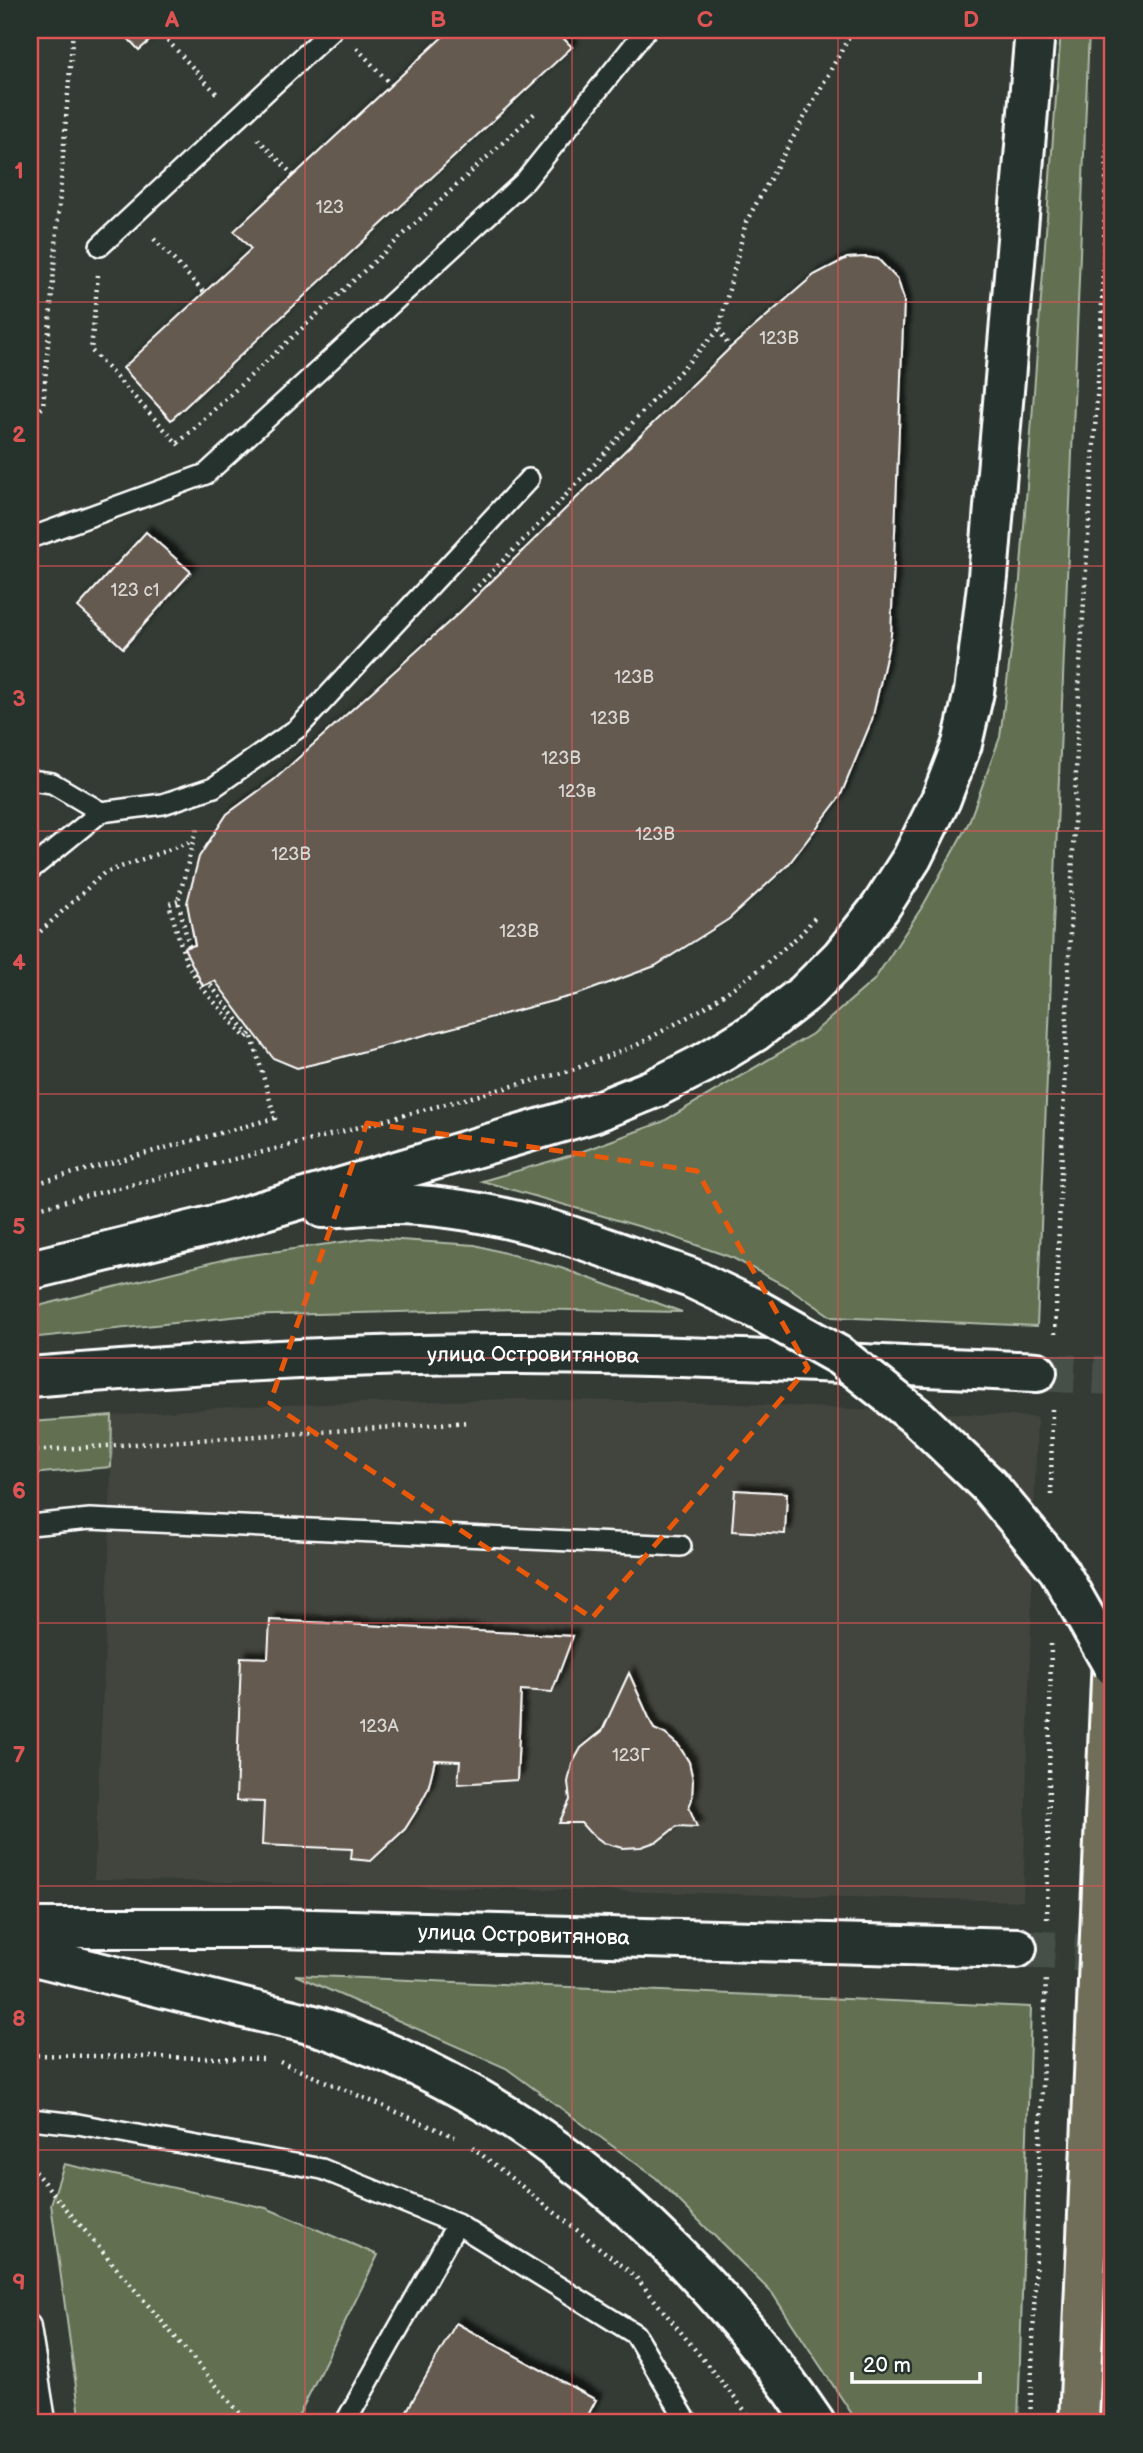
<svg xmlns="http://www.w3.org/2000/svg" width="1143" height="2453" font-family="'Balsamiq Sans',sans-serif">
<defs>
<filter id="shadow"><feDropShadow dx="6" dy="-6" stdDeviation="2" flood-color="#0009"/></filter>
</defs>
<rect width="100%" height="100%" fill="#333b34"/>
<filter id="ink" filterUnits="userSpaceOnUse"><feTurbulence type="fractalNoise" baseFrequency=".0143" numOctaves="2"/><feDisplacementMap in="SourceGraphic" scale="14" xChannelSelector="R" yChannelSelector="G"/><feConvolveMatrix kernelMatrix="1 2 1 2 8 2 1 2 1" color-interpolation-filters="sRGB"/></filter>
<g filter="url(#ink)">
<path fill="#42443c" d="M517 1399 720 1403 1037 1417 1023 1901 94 1879 109 1560 112 1416 244 1406Z"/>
<path fill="#627051" stroke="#b0b8a8" stroke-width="2" d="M1061 30H1089L1037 1326 832 1317 791 1289 733 1258 662 1233 482 1181 572 1155 662 1122 812 1034 874 980 924 904 969 822 1000 737 1020 580Z
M370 1238 475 1245 561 1268 682 1312 518 1309 241 1316 30 1338V1308L230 1258Z
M112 1416 111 1467 30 1474V1422Z
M295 1975 1031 2007 1018 2423H858L772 2293 656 2178 506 2068Z
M64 2164 266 2208 378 2255 295 2423H81L51 2204Z"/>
<path fill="#655a50" stroke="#fff" stroke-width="2" filter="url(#shadow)" d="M120 30H148L154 37 139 50Z
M450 30H574L564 39 572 47 171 420 123 368 251 249 234 231Z
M866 257 878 259 898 280 904 300 891 635 872 720 840 797 788 865 729 919 655 966 579 994 331 1060 297 1068 273 1058 215 981 203 986 184 948 195 945 187 903 199 857 227 814 275 779 460 612 730 348 814 275 847 258Z
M146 532 191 572 123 648 78 607Z
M735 1490 787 1493 785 1534 732 1531Z
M270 1620 573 1636 552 1692 521 1690 517 1780 458 1784 460 1761 435 1760 428 1789 417 1810 405 1829 371 1861 351 1859 352 1849 262 1845 264 1802 236 1801 241 1657 268 1658Z
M629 1673 654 1729 665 1734 679 1746 689 1762 693 1780 692 1799 689 1807 697 1827 677 1826 658 1841 641 1847 622 1848 604 1843 589 1832 581 1823H559L570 1800 568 1782 572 1764 581 1748 602 1731Z
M456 2323 596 2400 584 2423H400Z"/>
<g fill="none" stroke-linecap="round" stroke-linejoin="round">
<path stroke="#474f48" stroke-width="38" stroke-dasharray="38 19" stroke-linecap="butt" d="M1037 1372 1113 1376
M1017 1948 1113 1955"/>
<defs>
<path id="lane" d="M100 246 332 30
M30 538 206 474 525 181 646 30
M30 780 52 783 101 812
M30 870 101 812 163 804 214 787 298 728 529 479
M30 1525 90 1519 681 1546
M30 2119 78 2124 322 2169 457 2224 635 2334 688 2423
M30 2325 46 2423
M345 2423 457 2224"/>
<g id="secondary">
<path d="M323 1208C343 1207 362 1205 382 1204 453 1203 525 1220 592 1243"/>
<path d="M30 1270 214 1225 593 1113 655 1088 704 1063 755 1032 805 993 841 957 880 908 912 858 941 799 962 744 974 692 988 577 1035 30"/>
<path id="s1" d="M30 1377C193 1364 356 1353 520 1354 693 1355 865 1364 1037 1372"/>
<path id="s2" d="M30 1928H276L1017 1948"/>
<path d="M30 1955C98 1972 167 1989 236 2006 265 2014 295 2019 323 2028 340 2033 357 2041 373 2047 552 2118 709 2264 815 2423"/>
</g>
<path id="primary" d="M1079 2423 1113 1633"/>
</defs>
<use href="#lane" stroke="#fff" stroke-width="24"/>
<use href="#secondary" stroke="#fff" stroke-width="44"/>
<use href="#primary" stroke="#fff" stroke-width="44"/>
<path stroke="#fff" stroke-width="4.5" stroke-dasharray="2 5" stroke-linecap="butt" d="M158 30 217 94
M357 48 391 85
M258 139 294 176
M154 239 204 292
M98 275 91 350 179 445
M719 329 730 348
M30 418 43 407 73 30
M178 443 537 111
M473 591 543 520 719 329 746 222 853 30
M178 901 169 904 186 962 203 989 246 1038 249 1035
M30 941 104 873 193 841
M189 946 178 901 198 825
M30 1185 275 1118 251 1033 249 1035 209 983
M30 1210 311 1140 569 1071 637 1045 704 1008 757 971 801 934 817 915
M1055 1334 1080 664 1101 334 1111 30
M30 1451 470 1422
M1051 1495 1052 1409
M1047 1919 1051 1644
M30 2055 268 2059
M280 2062 455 2137
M472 2147 635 2276 755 2423
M30 2166 248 2423
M1030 2423 1046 1976"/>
<use href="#lane" stroke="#26332d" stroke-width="19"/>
<use href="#secondary" stroke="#26332d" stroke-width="38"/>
<use href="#primary" stroke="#706e59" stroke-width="38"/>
<defs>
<path id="secondary-bridge" d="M592 1243 691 1278 758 1310 840 1356 918 1418 989 1486 1058 1569 1113 1666"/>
</defs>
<use href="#secondary-bridge" stroke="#fff" stroke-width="44" stroke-linecap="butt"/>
<use href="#secondary-bridge" stroke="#26332d" stroke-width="38"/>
</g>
</g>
<path fill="none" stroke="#e8590c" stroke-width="5" stroke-dasharray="14 9" stroke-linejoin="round" d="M367 1123 697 1171 808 1368 592 1618 270 1403Z"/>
<path fill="none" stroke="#de5353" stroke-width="2" stroke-opacity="0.55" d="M305 30V2423M572 30V2423M838 30V2423M30 302H1113M30 566H1113M30 831H1113M30 1094H1113M30 1358H1113M30 1623H1113M30 1886H1113M30 2150H1113"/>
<g text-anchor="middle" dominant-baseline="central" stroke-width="5" stroke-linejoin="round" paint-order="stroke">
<g font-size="18" fill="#d8d6d3">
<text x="330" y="207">123</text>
<text x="779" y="338">123В</text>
<text x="135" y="590">123 с1</text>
<text x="634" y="677">123В</text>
<text x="610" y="718">123В</text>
<text x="561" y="758">123В</text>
<text x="577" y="791">123в</text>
<text x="655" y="834">123В</text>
<text x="291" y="854">123В</text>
<text x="519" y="931">123В</text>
<text x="379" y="1726">123А</text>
<text x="631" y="1755">123Г</text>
</g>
<g font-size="21" fill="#fff" stroke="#26332d">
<text stroke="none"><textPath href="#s1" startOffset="504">улица Островитянова</textPath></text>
<text stroke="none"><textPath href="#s2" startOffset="494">улица Островитянова</textPath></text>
</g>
</g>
<rect width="1143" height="2453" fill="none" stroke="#26332d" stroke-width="77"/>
<path d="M852 2372v10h128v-10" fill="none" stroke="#ffffff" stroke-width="3.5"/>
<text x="863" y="2372" font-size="21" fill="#ffffff" stroke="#26332d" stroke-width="5" paint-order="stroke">20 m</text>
<rect x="38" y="38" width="1066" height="2376" fill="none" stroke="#de5353" stroke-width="2.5"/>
<g font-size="23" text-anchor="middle" font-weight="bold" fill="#de5353">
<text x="172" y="27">A</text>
<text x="438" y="27">B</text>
<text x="705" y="27">C</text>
<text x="971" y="27">D</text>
<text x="19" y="178">1</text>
<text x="19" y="442">2</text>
<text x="19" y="706">3</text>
<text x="19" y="970">4</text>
<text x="19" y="1234">5</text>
<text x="19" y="1498">6</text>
<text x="19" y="1762">7</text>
<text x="19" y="2026">8</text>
<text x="19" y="2290">9</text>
</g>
</svg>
